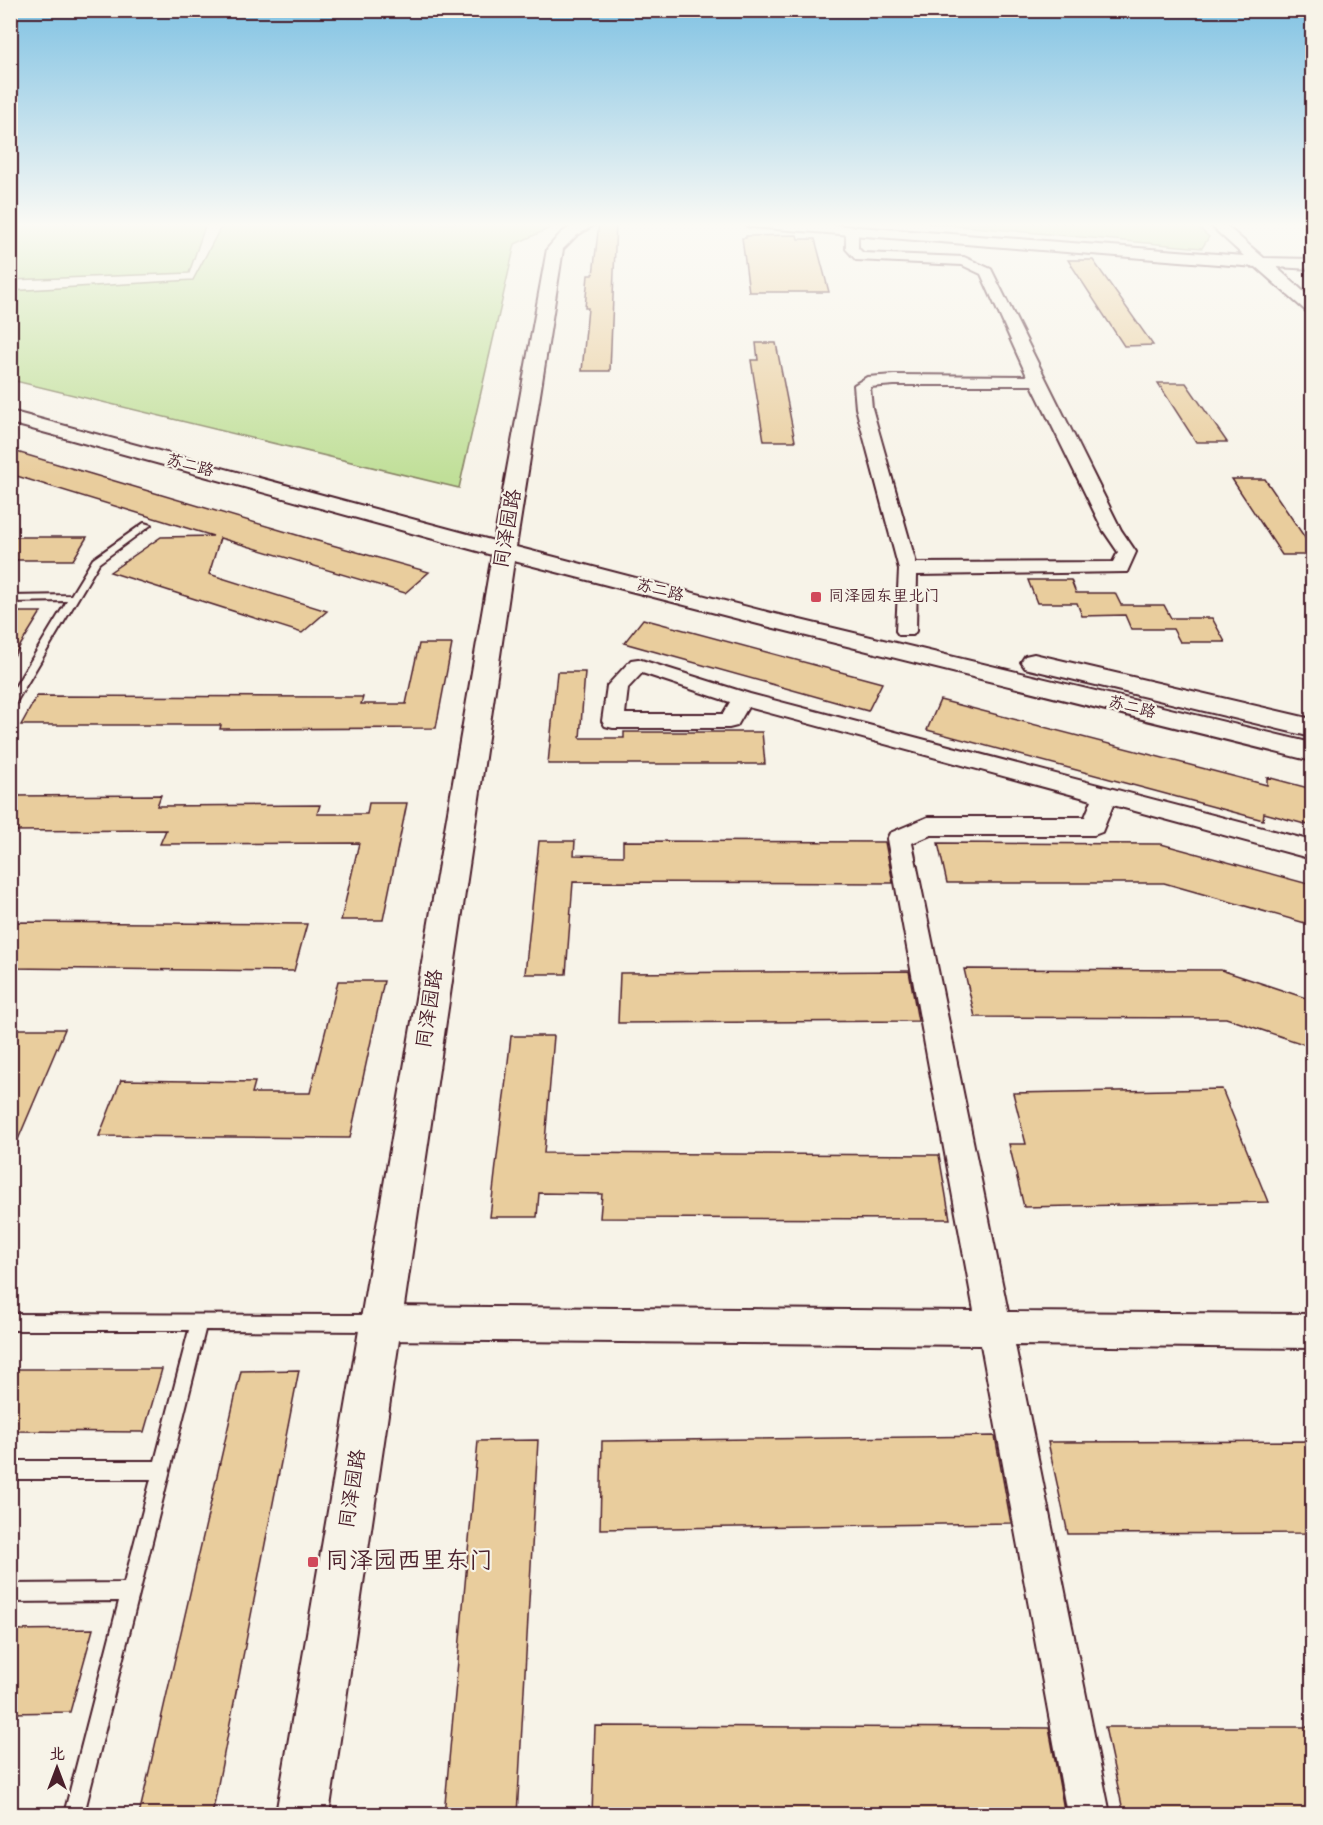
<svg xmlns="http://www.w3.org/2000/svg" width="1323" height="1825" font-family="'Indie Flower','LXGW WenKai TC',sans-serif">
<rect width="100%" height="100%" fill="#f7f3e8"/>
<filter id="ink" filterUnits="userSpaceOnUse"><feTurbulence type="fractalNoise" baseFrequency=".0167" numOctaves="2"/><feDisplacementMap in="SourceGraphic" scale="12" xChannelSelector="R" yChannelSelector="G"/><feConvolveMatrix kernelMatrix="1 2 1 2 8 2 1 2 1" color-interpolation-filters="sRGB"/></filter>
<g filter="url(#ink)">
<path fill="#c0df98" stroke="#857f62" stroke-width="1.5" d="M10 223H206L189 273 11 280Z
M223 223H561L515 244 459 488 11 380V291L193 280Z
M928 223H1193L1209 237 1202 248Z"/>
<path fill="#e9cd9d" stroke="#4a1f2b" stroke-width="1.5" d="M599 223H616L610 371H582L588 308H585L588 275H593Z
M797 235 798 239H815L829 292H749L742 238H746V236Z
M1068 260H1093L1153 345 1124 346Z
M756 343H776L795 441H764L751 360H758Z
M1158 383H1186L1227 442H1196Z
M10 450 307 538 429 572 405 593 220 538 209 574 327 611 302 633 110 572 161 537 213 536 10 474Z
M1232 479H1265L1312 548V555H1282Z
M10 537H87L73 560H10Z
M1028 580H1071L1076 593H1115L1121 605H1164L1171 618H1212L1225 642H1180L1173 629H1131L1125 615 1082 616 1077 603H1037Z
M10 612H41L10 662Z
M643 619 882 683 868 711 624 643Z
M419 644H452L436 728 220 729 221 725H21L37 696 363 697 361 704H406Z
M557 672H585L580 738H624V732H762L765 764H548Z
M940 700 1267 785V777L1312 789V826L1264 813 1263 820 927 730Z
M161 795 157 806 320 805 317 814H367L369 803H407L383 920H341L359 843 160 844 166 830 10 831V796Z
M539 841H575L574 855 623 856V841L885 842 893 883 573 882 566 974H525Z
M938 843 1161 844 1312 885V925L1164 883H947Z
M10 922 307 924 294 971 10 968Z
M964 969 1221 970 1312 1000V1047L1226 1018 975 1017Z
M909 971 918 1021 618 1023 620 973Z
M338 981H384L350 1138 99 1136 121 1080 255 1082 252 1093H310Z
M10 1029H65L11 1156H10Z
M511 1036H554L544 1153 939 1155 950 1219 600 1218 602 1194 539 1193 537 1217H490Z
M1222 1089 1268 1202 1024 1207 1009 1144H1026L1013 1093Z
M10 1369H162L144 1432 10 1431Z
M299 1370 212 1815H139L241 1371Z
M995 1436 1011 1523 600 1529 602 1441Z
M538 1440 517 1815H444L478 1441Z
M1312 1441V1533L1068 1534 1048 1442Z
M93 1629 70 1712 10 1713V1630Z
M595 1726 1049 1728 1065 1815H592Z
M1105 1727H1312V1815H1124Z"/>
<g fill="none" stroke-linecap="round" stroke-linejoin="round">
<defs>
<path id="service" d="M144 523 151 525 99 563 15 704 10 707V695L67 601 10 602V596L71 595 93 559Z
M10 1314 375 1315 381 1317 383 1323 381 1329 375 1331 205 1330 84 1814H64L119 1601 10 1602V1584L124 1583 151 1479H10V1461H155L189 1330H10Z"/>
<path id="minor" d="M852 227 858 231V248L863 253 964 257 991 269 1121 530 1136 552 1127 572 917 575 916 631 913 635H899L896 631 899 569 856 408 854 385 867 377 894 375 1027 376 981 274 962 265 856 260 846 249V231ZM894 385H1032L1103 530 1118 552 1113 562 916 563 872 408 870 387Z
M638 659 750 694 1312 841V859L1113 805 1102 832 1094 835H931L912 843 1008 1312 1312 1314V1348L1015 1345 1110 1814H1067L981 1345 380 1340 368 1335 363 1323 368 1311 380 1306 974 1311 887 839 890 833 928 817H1085L1092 800 748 707 737 726 729 728H613L605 726 602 721 607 686 631 660ZM642 673 730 702 723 714H625L628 688Z"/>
<path id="tertiary" d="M577 223H597L576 236 563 249 516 547 775 614 1312 743V761L762 625 514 561 329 1814H276L492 555 10 423V411L494 541 547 249 561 233Z
M745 223H805L1244 256 1208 223H1223L1264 258 1312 259V269L1276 267 1312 299V312L1306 311 1256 267 752 227 747 226Z
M1034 654 1312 719V737L1025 668 1021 662 1025 656Z"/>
</defs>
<use href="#service" stroke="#4a1f2b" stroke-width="4"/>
<use href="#minor" stroke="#4a1f2b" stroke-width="4"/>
<use href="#tertiary" stroke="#4a1f2b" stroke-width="4"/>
<use href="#service" fill="#f7f3e8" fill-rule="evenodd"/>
<use href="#minor" fill="#f7f3e8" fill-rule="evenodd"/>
<use href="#tertiary" fill="#f7f3e8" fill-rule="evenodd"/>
</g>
</g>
<linearGradient id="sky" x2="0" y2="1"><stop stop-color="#80c2e3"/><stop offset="0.47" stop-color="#fbfaf5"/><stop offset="1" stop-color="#fbfaf5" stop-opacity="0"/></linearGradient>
<rect width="1323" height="478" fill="url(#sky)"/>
<g fill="#d1495b" stroke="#f7f3e8" stroke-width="2">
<rect x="810" y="591" width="12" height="12" rx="3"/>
<rect x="307" y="1556" width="12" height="12" rx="3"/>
</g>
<g text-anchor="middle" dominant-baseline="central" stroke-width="4.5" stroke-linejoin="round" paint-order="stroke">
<g font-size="16" fill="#4a1f2b" stroke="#f7f3e8">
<text transform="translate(190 466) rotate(15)">苏二路</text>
<text transform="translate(660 591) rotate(14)">苏二路</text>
<text transform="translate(1132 708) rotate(14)">苏二路</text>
</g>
<g font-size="16" fill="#4a1f2b" stroke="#f7f3e8" text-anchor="start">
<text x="828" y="597">同泽园东里北门</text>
</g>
<g font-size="20" fill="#4a1f2b" stroke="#f7f3e8">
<text transform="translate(509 529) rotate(-80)">同泽园路</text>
<text transform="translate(431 1009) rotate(-81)">同泽园路</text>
<text transform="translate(354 1489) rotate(-81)">同泽园路</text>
</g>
<g font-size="24" fill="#4a1f2b" stroke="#f7f3e8" text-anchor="start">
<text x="325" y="1562">同泽园西里东门</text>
</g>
</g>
<rect width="1323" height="1825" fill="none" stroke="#f7f3e8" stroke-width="36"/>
<rect x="18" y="18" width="1287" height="1789" fill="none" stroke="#4a1f2b" stroke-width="2" filter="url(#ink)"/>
<g transform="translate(57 1768)" stroke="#f7f3e8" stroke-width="4.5" paint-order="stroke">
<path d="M0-4.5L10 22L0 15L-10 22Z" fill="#4a1f2b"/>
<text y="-9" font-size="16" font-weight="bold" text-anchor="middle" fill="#4a1f2b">北</text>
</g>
</svg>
